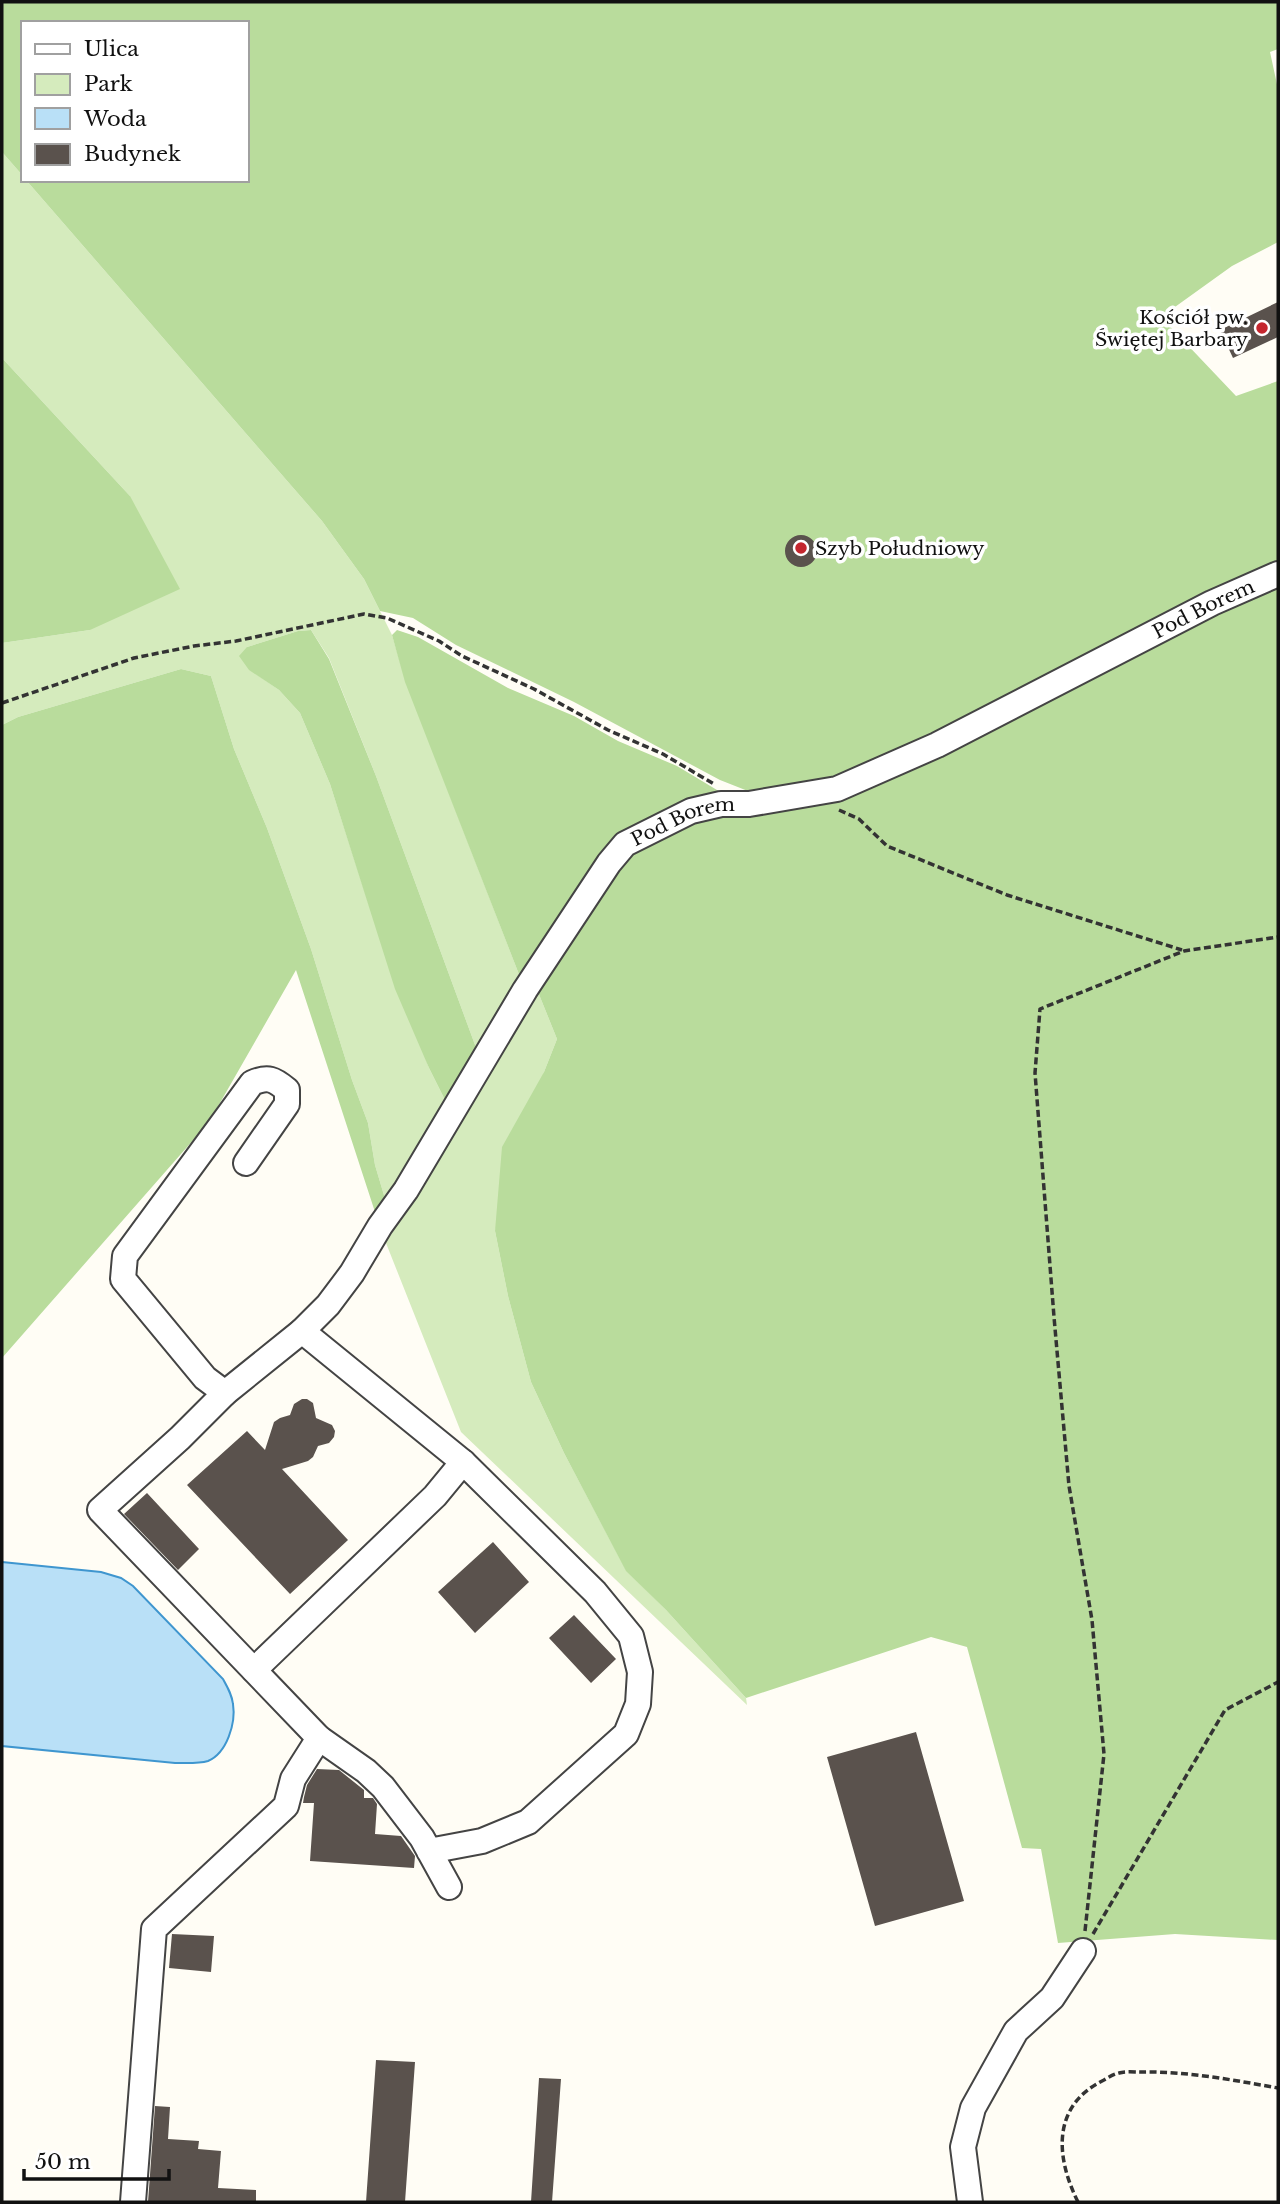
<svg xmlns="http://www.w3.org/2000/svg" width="1280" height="2204" font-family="'Libre Baskerville',serif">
<rect width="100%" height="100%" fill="#fffdf5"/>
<path fill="#d5ebbd" d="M2 152 23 176V180H26L322 521 364 579 392 635 406 682 520 977 478 1053 376 776 329 658 311 630 298 631 247 647 249 669 279 690 300 713 330 784 369 905 429 1068 447 1104 386 1202 375 1165 368 1123 352 1080 311 949 267 828 234 749 211 676 181 669 18 717 2 725V643L90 630 130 496 2 358Z
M536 987 557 1039 544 1072 495 1231 508 1296 531 1382 564 1453 626 1570 666 1610 746 1698 747 1705 461 1432 382 1233Z"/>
<path fill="#b9dc9c" d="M2 2H1278V49L1270 52 1278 89V242L1232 266 1161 317 1236 396 1278 381V568L836 783 758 795 720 780 574 702 456 645 413 618 380 611 364 579 322 521 26 180H247V23H23V176L2 152Z
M2 358 130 496 180 589 90 630 2 643Z
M1278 582V1940L1175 1934 1058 1943 1041 1849 1022 1848 967 1647 931 1637 746 1698 666 1610 626 1571 564 1453 531 1382 508 1296 495 1231 502 1147 544 1072 557 1039 536 987 616 863 696 814 846 797 888 781 1118 657Z
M311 630 329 659 376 776 478 1053 447 1104 429 1068 395 989 330 784 300 713 279 690 249 670 239 656 247 647 298 631Z
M397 630 418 637 508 688 574 716 618 741 677 766 727 796 647 824 593 863 520 977 405 682 392 635Z
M181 669 211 676 234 749 267 828 311 949 352 1080 368 1123 375 1165 386 1202 375 1212 296 970 209 1122 2 1358V725L18 717Z"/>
<path fill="#b9e0f7" stroke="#3f96cf" stroke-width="2" d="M2 1562 101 1572 121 1578 133 1586 223 1679C228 1688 232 1695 233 1704 236 1723 227 1753 208 1761 198 1764 185 1763 175 1763L2 1746Z"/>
<path fill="#5a524d" d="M1278 302V337L1233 358 1220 330Z
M785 551a16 16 0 1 1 32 0a16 16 0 1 1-32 0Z
M302 1399H307L313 1403 316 1418 332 1425 335 1431 334 1437 329 1443 318 1446 313 1457 308 1461 282 1469 348 1540 290 1594 187 1485 247 1431 265 1450 274 1422 280 1418 290 1415 294 1404Z
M147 1493 199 1549 178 1570 124 1514Z
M493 1542 529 1582 475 1633 438 1592Z
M574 1615 616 1659 591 1683 549 1638Z
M916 1732 964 1901 875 1926 827 1757Z
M317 1769 339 1770 364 1790V1798H373L377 1804 375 1834 401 1836 415 1856 414 1868 310 1861 314 1803H303L304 1797 307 1785Z
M172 1934 214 1936 211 1972 169 1968Z
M376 2060 415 2062 405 2202H366Z
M539 2078 561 2079 552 2202H531Z
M155 2106 170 2107 168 2139 199 2141 198 2149 221 2151 218 2188 256 2190V2202H148Z"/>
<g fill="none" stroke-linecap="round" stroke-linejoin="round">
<defs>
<g id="minor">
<path id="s1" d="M302 1331 328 1305 352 1273 380 1226 406 1190 525 990 609 863 625 844 691 811 721 804H749L837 789 937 745 1212 603 1278 574"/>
<path d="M225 1393 205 1378 123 1279 125 1256 252 1083C268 1076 274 1079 287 1090V1104L246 1163"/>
<path d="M254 1670 435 1496 463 1462"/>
<path d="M429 1851 482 1841 528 1822 626 1734 638 1704 640 1672 631 1636 595 1592 463 1462 302 1331 225 1393 180 1438 100 1510 319 1738 366 1771 383 1787 422 1838 449 1887"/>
<path d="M133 2202 154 1929 286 1806 293 1779 319 1738"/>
<path d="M970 2202 963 2147 973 2108 1016 2031 1052 1998 1083 1951"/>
</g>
</defs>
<use href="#minor" stroke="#444" stroke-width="28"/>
<path stroke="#333" stroke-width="3.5" stroke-dasharray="7 3.5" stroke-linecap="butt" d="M2 703 134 658 194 646 236 641 364 614 387 618 439 641 462 656 534 689 608 730 663 754 714 784
M839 810 859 819 887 846 1007 895 1182 950
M1085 1931 1104 1754 1092 1620 1069 1486 1054 1317 1035 1073 1040 1009 1184 951 1278 937
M1093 1934 1225 1710 1278 1682
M1078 2202C1055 2156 1052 2105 1104 2080 1109 2077 1114 2074 1119 2073 1125 2071 1134 2072 1140 2072 1186 2071 1233 2080 1278 2088"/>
<use href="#minor" stroke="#fff" stroke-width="24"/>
</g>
<g fill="#c4262e" stroke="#fff" stroke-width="2.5">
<circle cx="1262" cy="328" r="7"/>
<circle cx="801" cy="548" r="7"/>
</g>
<g text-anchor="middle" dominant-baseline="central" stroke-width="7" stroke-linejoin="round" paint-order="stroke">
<g font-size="19" fill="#111" stroke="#fff" text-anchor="end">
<text x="1248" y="317">Kościół pw.<tspan x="1248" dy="22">Świętej Barbary</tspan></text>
<text x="815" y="548" text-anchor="start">Szyb Południowy</text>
</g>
<g font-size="19" fill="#111" stroke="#fff">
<text stroke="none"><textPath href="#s1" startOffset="1216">Pod Borem</textPath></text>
<text stroke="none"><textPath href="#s1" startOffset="649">Pod Borem</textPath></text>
</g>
</g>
<rect width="1280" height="2204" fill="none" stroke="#111111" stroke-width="7"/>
<rect x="21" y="21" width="228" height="161" fill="#ffffff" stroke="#a0a0a0" stroke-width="2"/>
<rect x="35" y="44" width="35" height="10" fill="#ffffff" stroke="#a0a0a0" stroke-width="2"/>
<text x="84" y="56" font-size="21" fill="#111111">Ulica</text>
<rect x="35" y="74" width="35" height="21" fill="#d5ebbd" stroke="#a0a0a0" stroke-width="2"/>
<text x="84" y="91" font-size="21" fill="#111111">Park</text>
<rect x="35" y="108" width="35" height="21" fill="#b9e0f7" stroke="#a0a0a0" stroke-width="2"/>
<text x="84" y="126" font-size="21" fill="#111111">Woda</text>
<rect x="35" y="144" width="35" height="21" fill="#5a524d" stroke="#a0a0a0" stroke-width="2"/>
<text x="84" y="161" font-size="21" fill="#111111">Budynek</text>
<path d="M24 2169v10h145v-10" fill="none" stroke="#111111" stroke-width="3.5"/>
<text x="35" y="2169" font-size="21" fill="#111111" stroke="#ffffff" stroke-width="5" paint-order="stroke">50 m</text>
</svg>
